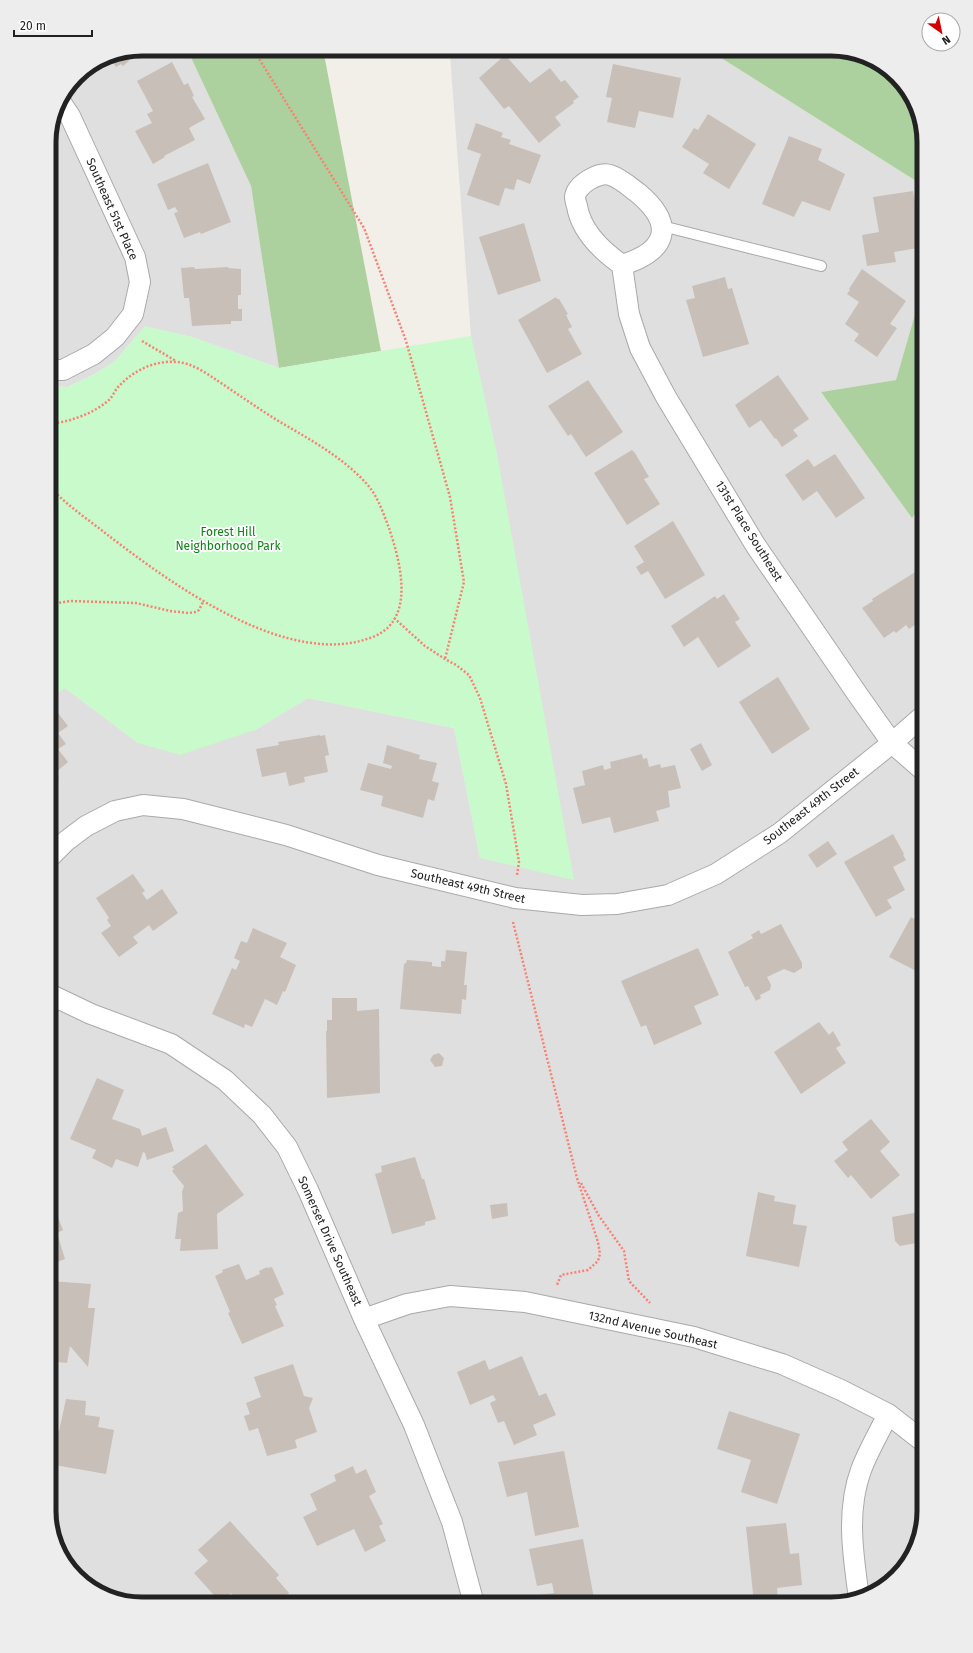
<svg xmlns="http://www.w3.org/2000/svg" width="973" height="1653" font-family="'Fira Sans',sans-serif">
<rect width="100%" height="100%" fill="#f2efe9"/>
<path fill="#e0dfdf" d="M142 49H187L251 186 279 368 192 337 146 327 114 362 91 376 67 387 49 386V136L56 106 76 76 107 56Z
M474 49H707L924 186V283L896 380 821 392 913 517 924 503V1511L908 1562 872 1594 831 1604H136L91 1588 59 1552 49 1511V698L65 688 138 743 255 730 308 698 454 728 480 858 471 336 450 55Z"/>
<path fill="#add19e" d="M187 49H323L381 351 279 368 251 186Z
M444 49H474L450 55Z
M707 49H837L845 52 858 60 884 66 914 101 924 142V186Z
M924 283V503L912 518 821 392 896 380Z"/>
<path fill="#c8facc" d="M145 326 192 337 279 368 471 336 497 454 574 880 480 858 454 728 308 698 255 730 180 755 138 743 65 688 49 698V386L67 387 91 376 114 362Z"/>
<path fill="#c7bfb8" d="M142 49H147L133 59 131 56 128 59 129 61 123 66 121 64 116 67 108 56Z
M505 55 530 83 550 68 561 82 565 80 579 97 573 101 574 103 555 117 561 125 539 143 509 106 504 109 479 78Z
M172 62 184 85 188 83 194 96 192 97 205 119 189 128 195 140 164 156 165 157 153 164 135 131 152 123 147 114 153 111 137 81Z
M613 64 681 78 673 118 639 111 635 128 607 122 612 98 606 97Z
M708 114 756 144 729 189 703 173 709 164 682 147 694 128 698 130Z
M476 123 503 133 501 137 511 140 509 144 541 155 530 184 517 179 514 190 505 188 499 206 467 195 481 154 467 149Z
M789 136 822 149 818 160 845 174 830 211 802 201 794 217 762 204Z
M208 163 231 222 201 234 200 232 184 238 174 213 178 212 175 207 168 210 157 184Z
M913 191 920 232 924 231V254L919 255 918 248 894 252 896 262 867 266 862 235 879 232 873 197Z
M524 223 541 281 498 295 479 237Z
M194 267 195 269 228 267V268L241 269V295H238V309H242V321H231V324L192 326 189 298H184L181 268Z
M862 269 906 301 890 324 897 328 877 357 854 341 859 334 845 324 859 302 847 294 850 290 849 289Z
M725 277 728 289 732 288 749 344 703 357 686 300 695 298 692 286Z
M556 297 557 299H559L568 314 566 315 572 327 568 329 582 354 547 373 518 320Z
M778 375 809 419 793 430 798 436 782 447 776 438 775 439 761 420 749 428 735 405Z
M588 380 623 432 586 457 571 434 568 436 548 406Z
M632 450 635 453 649 477 644 479 660 504 627 525 594 473Z
M835 454 865 498 836 518 817 491 803 501 785 475 808 459 814 467Z
M673 521 705 575 665 599 648 571 641 575 636 567 644 562 634 546Z
M917 571 924 581V612L916 618 919 622 909 629 906 625 896 633 894 631 884 638 862 608 873 601 872 599Z
M724 594 740 619 735 622 751 646 718 668 698 637 684 647 671 626 715 596 717 599Z
M778 677 810 729 772 754 739 702Z
M51 704 68 726 58 733 66 744 58 749 68 762 55 773 59 778 49 786V705Z
M320 735V736L325 735 329 755 325 756 328 772 304 777 305 782 289 786 286 772 262 777 256 749 279 745 278 742Z
M701 743 712 765 702 771 690 749Z
M387 745 420 755 419 759 437 763 432 781 439 783 434 801 428 799 423 818 381 806 383 796 360 790 368 763 391 769 392 766 383 763Z
M642 754 643 759 647 758 649 767 660 764 661 768 675 765 681 788 668 791 670 807 656 811 659 821 614 833 610 817 582 824 573 788 585 785 582 771 603 765 604 770 611 768 610 762Z
M893 834 904 854 903 855 906 860 893 867 905 890 887 900 892 908 876 917 844 862Z
M828 841 837 854 817 868 808 855Z
M133 874 145 891 142 893 147 900 162 889 178 913 153 931 149 925 133 937 138 943 119 957 101 933 111 926 107 920 109 918 96 898Z
M911 917 924 924V975L889 957Z
M781 924 802 963V968L794 973 784 969 767 977 771 985 770 990 760 995 761 998 756 1001 748 986 745 987 728 952 753 938 751 935 759 930 761 934Z
M253 928 287 943 280 957 296 965 285 992 283 991 277 1005 265 999 252 1027 245 1024 244 1028 212 1014 232 968 236 970 240 961 234 958 241 941 247 943Z
M698 948 719 995 694 1006 702 1024 654 1045 646 1025 641 1027 621 981Z
M446 950 467 952 464 985H467L466 1000 462 999 461 1014 400 1009 404 964 406 963 407 960 432 962V966L441 967V961H445Z
M332 998H357V1011L379 1009 380 1093 327 1098 326 1031H327V1020H332Z
M819 1022 829 1035 833 1031 841 1045 836 1048 846 1063 801 1094 774 1052Z
M439 1053 444 1058 442 1066 435 1067 430 1060 433 1055Z
M97 1078 124 1090 112 1119 140 1129 142 1136 166 1127 174 1151 147 1160 145 1153 143 1152 138 1167 116 1159 112 1168 92 1158 96 1150 70 1139Z
M871 1119 890 1142 880 1151 900 1175 871 1199 851 1175 848 1178 834 1161 848 1150 842 1142Z
M206 1144 244 1195 217 1214 218 1249 180 1251 181 1239H175L178 1213 183 1211 182 1192 184 1186 172 1171 174 1169 172 1167Z
M415 1157 422 1179H424L436 1219 425 1222V1225L392 1234 375 1174 382 1172 381 1166Z
M758 1192 775 1196 774 1201 796 1205 793 1224 807 1226 799 1267 746 1256Z
M507 1203 508 1216 492 1219 490 1205Z
M924 1211V1246L922 1242 900 1246 895 1241 892 1217Z
M56 1212 63 1230 57 1233 65 1259 49 1265V1213Z
M239 1264 246 1280 260 1274 259 1271 267 1267V1268L272 1267 284 1294 274 1299 277 1305 275 1306 284 1326 242 1344 228 1313 230 1312 215 1276 223 1272 222 1270Z
M50 1281 91 1284 88 1308H95L88 1367 70 1346 67 1363 49 1361Z
M522 1356 539 1396 546 1393 556 1415 533 1425 537 1435 514 1445 504 1421 498 1423 490 1403 496 1400 493 1395 470 1405 457 1372 485 1360 489 1370Z
M293 1364 304 1396 313 1398 309 1408 317 1432 295 1440 297 1448 267 1456 258 1428 249 1431 244 1416 250 1414 246 1403 261 1397 254 1377Z
M66 1399 86 1401 85 1415 100 1417 98 1427 114 1430 106 1474 49 1464V1452L53 1430 59 1431Z
M729 1411 800 1434 777 1504 741 1492 751 1460 717 1449Z
M564 1451 579 1527 535 1536 527 1492 507 1497 498 1462Z
M353 1466 356 1474 366 1469 376 1492 369 1496 383 1524 379 1526 386 1541 365 1552 354 1529 317 1546 303 1517 317 1510 310 1494 336 1481 334 1475Z
M230 1521 279 1575 276 1578 289 1593 276 1604H258L254 1600 249 1604H241L231 1593 221 1603 194 1573 208 1561 198 1550Z
M786 1523 790 1554 799 1553 802 1585 777 1588 778 1601 754 1603 746 1527Z
M583 1539 595 1604H534L532 1596 554 1593 552 1583 537 1586 529 1549Z"/>
<g fill="none" stroke-linecap="round" stroke-linejoin="round">
<defs>
<path id="lane" d="M662 226 821 266"/>
<path id="street" d="M622 265C667 251 676 225 638 193 630 187 620 178 610 175 599 171 576 185 575 197 575 200 576 203 577 206 581 231 602 251 622 265L629 314 640 348 666 397 756 546 858 695 892 743 924 771
M49 370H63L94 354 115 337 133 314 140 282 135 257 70 116 60 101
M49 858 66 841 86 826 115 811 143 805 183 809 286 835 378 865 515 898 582 905 617 904 668 895 716 874 780 833 892 743 924 715
M49 994 91 1014 171 1044 225 1080 262 1115 287 1147 308 1190 364 1319 414 1425 452 1522 474 1604
M364 1319 407 1304 450 1296 525 1302 694 1337 782 1364 841 1390 888 1414 924 1442
M859 1598C853 1555 846 1511 861 1470 868 1451 879 1433 888 1414"/>
</defs>
<use href="#lane" stroke="#a9a9a9" stroke-width="12"/>
<use href="#street" stroke="#a9a9a9" stroke-width="22"/>
<path stroke="#fa8072" stroke-width="2.5" stroke-dasharray="2 2" stroke-linecap="butt" d="M253 49 364 228 406 341 450 497 464 582 445 659
M142 341 176 361
M49 486C66 505 89 520 109 536 172 584 291 672 375 636 416 618 400 561 389 528 383 513 378 496 366 483 342 457 311 440 280 422 259 409 239 395 218 381 206 373 192 363 177 362 156 360 134 370 119 386 115 390 113 396 109 400 93 414 69 422 49 424
M49 609 58 603 70 601 136 603 170 611 189 613 196 612 199 610 203 602
M394 618 425 646 445 659 456 665 469 675 480 698 506 784 519 862 517 875
M513 922 577 1178 598 1242 600 1254 598 1261 588 1270 561 1275 557 1285
M581 1183 599 1216 624 1251 629 1281 650 1303"/>
<use href="#lane" stroke="#fff" stroke-width="10"/>
<use href="#street" stroke="#fff" stroke-width="20"/>
</g>
<g text-anchor="middle" dominant-baseline="central" stroke-width="3.5" stroke-linejoin="round" paint-order="stroke">
<g font-size="12" fill="#222" stroke="#fff">
<text transform="translate(112 209) rotate(66)">Southeast 51st Place</text>
<text transform="translate(749 531) rotate(58)">131st Place Southeast</text>
<text transform="translate(811 806) rotate(-38)">Southeast 49th Street</text>
<text transform="translate(468 886) rotate(13)">Southeast 49th Street</text>
<text transform="translate(330 1241) rotate(66)">Somerset Drive Southeast</text>
<text transform="translate(653 1330) rotate(13)">132nd Avenue Southeast</text>
</g>
<g font-size="12" fill="#0c8416" stroke="#fff">
<text x="228" y="532">Forest Hill<tspan x="228" dy="14">Neighborhood Park</tspan></text>
</g>
</g>
<path d="M0 0H973V1653H0ZM142 56H831A86 86 0 0 1 917 142V1511A86 86 0 0 1 831 1597H142A86 86 0 0 1 56 1511V142A86 86 0 0 1 142 56Z" fill="#ededed" fill-rule="evenodd"/>
<path fill="none" stroke="#222" stroke-width="5" d="M142 56H831A86 86 0 0 1 917 142V1511A86 86 0 0 1 831 1597H142A86 86 0 0 1 56 1511V142A86 86 0 0 1 142 56Z"/>
<g transform="translate(941 32) rotate(147)"><circle r="19" fill="#ffffff" stroke="#a7a7a7"/>
<path d="M0-3L7 15L0 10L-7 15Z" fill="#d40000"/>
<text y="-6" font-size="11" font-weight="bold" text-anchor="middle" fill="#222222">N</text>
</g>
<path d="M14 30v6h78v-6" fill="none" stroke="#222222" stroke-width="2"/>
<text x="20" y="30" font-size="12" fill="#222222" stroke="#ffffff" stroke-width="3" paint-order="stroke">20 m</text>
</svg>
